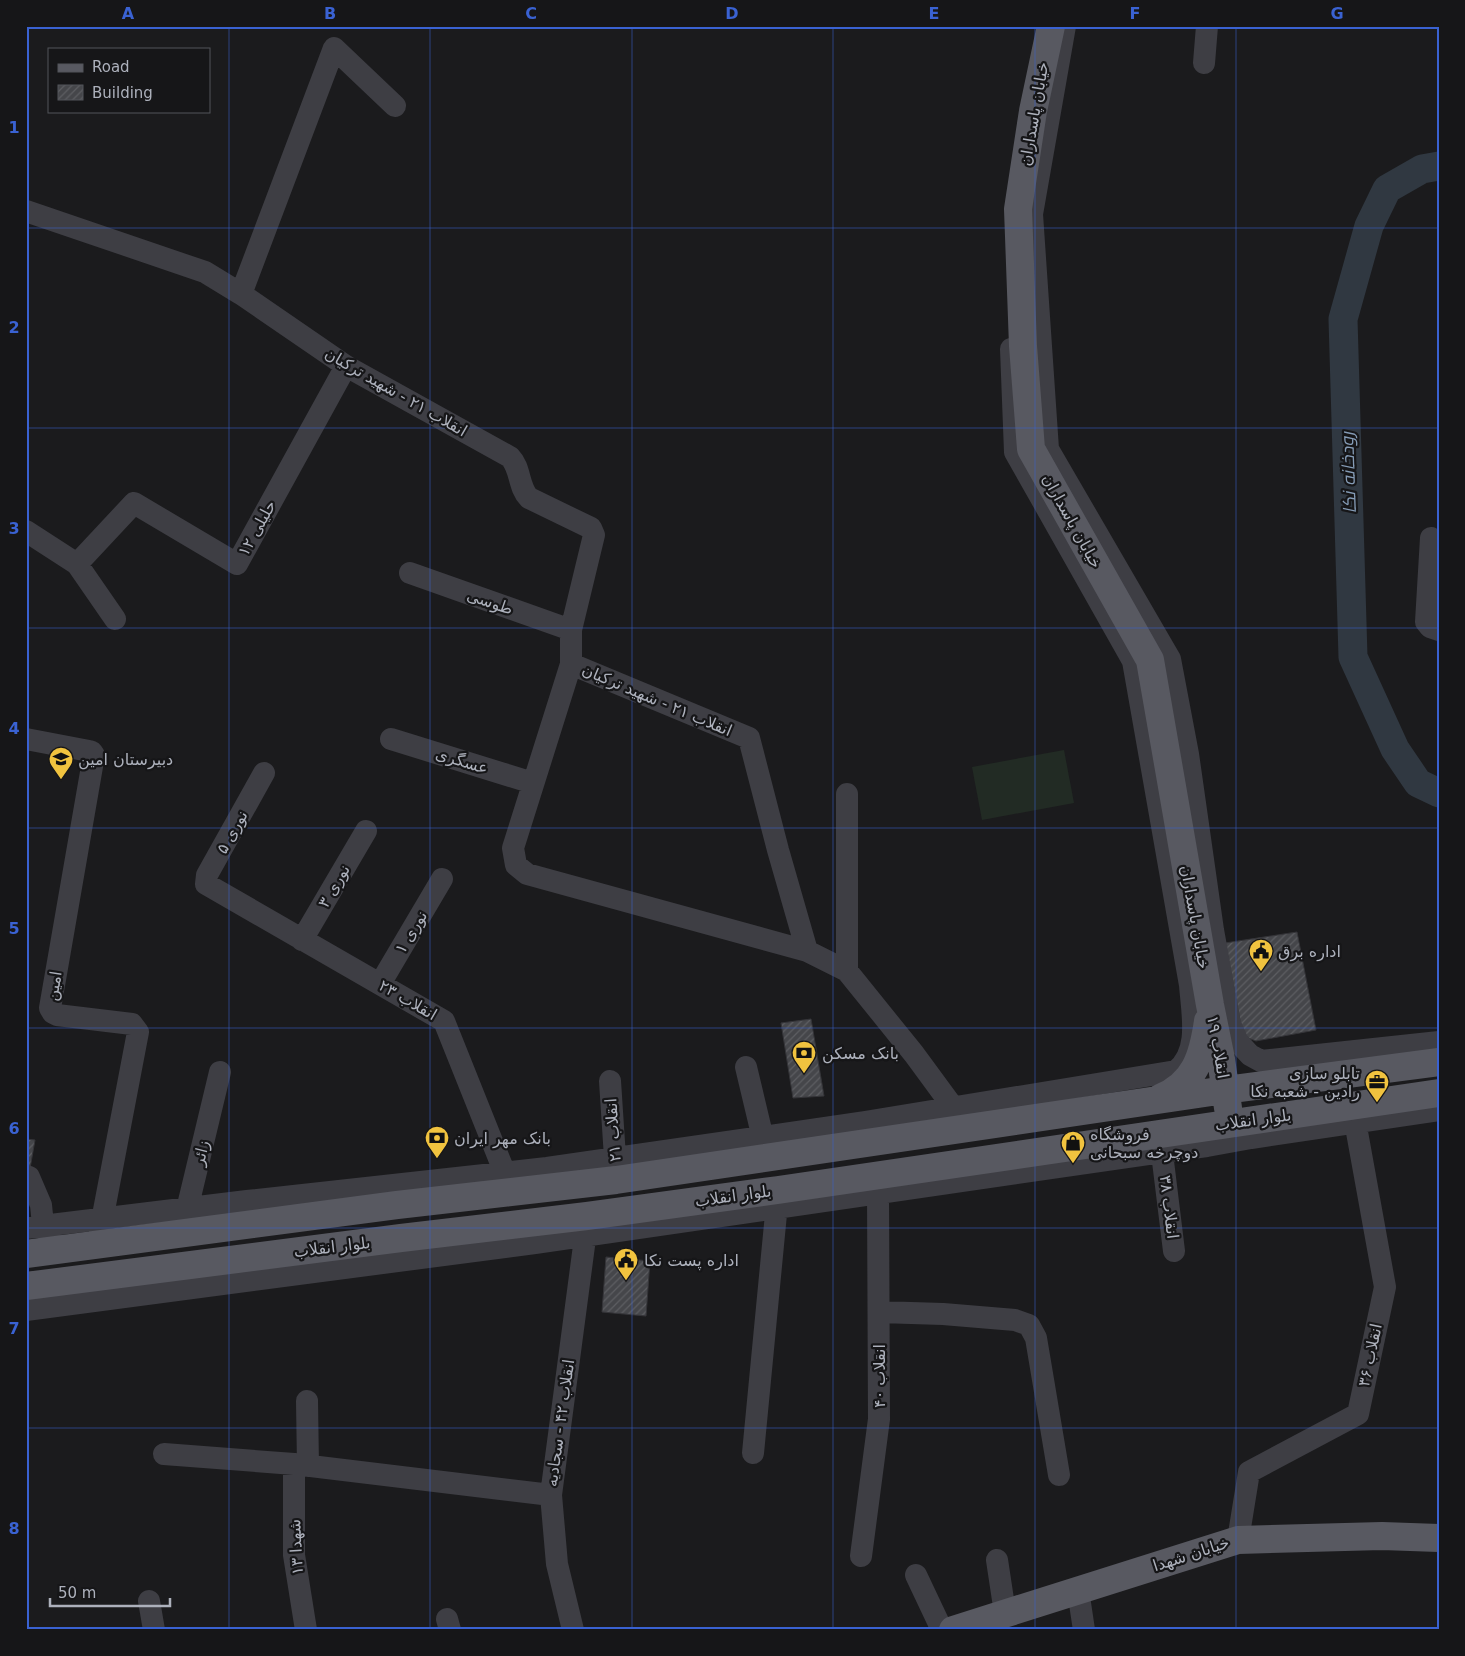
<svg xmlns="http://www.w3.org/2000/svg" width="1465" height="1656" font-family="'DejaVu Sans',Cairo,sans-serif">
<defs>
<pattern id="building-hatch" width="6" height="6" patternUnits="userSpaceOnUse" patternTransform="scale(1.25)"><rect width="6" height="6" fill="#45464a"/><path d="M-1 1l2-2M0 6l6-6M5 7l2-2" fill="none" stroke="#5d5e62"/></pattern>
</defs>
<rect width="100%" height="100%" fill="#1b1b1d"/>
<path fill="#222b24" d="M1064 750 1074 803 982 820 972 767Z"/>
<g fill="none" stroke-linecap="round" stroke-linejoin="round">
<path stroke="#303841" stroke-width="29" d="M1439 166 1422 169 1387 189 1369 226 1343 319 1353 657 1395 749 1418 783 1439 793"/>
</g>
<path fill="url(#building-hatch)" stroke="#353539" d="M1297 932 1316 1030 1256 1041 1248 1038 1242 1031 1225 943Z
M811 1019 824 1096 793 1098 781 1023Z
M26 1139 35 1140 26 1191Z
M606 1257 650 1261 646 1316 602 1312Z"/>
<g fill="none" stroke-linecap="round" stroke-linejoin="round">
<path stroke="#3e3e44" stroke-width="22" d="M1065 26 1032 214 1048 449 1170 659 1188 754 1213 930 1230 1024 1238 1042 1250 1055 1261 1061 1439 1042
M1204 63 1207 26
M26 211 205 272 241 294 346 366 510 457C521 468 518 487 529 498L591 528 594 535 571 630V664L749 738 778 850 807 951 847 971 914 1054 961 1118
M241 294 334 48 395 106
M26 531 77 564 115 619
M1431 538 1426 622 1430 627 1439 630
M77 564 134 503 237 564 346 366
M410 573 571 630
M571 664 513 848 516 865 527 874 807 951
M26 739 89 751 92 752 94 755 50 1008 53 1013 57 1015 132 1024 138 1032 100 1231
M391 739 533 783
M264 773 207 875 206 884 444 1021 510 1186
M302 940 366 831
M847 971V794
M380 984 442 879
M746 1067 766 1151
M610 1081 616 1173
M1160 1137 1174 1251
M26 1176 29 1177 41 1205 43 1225 52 1239
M184 1222 220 1072
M26 1228 247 1201 547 1168 866 1122 1176 1071C1201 1051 1192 1013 1190 985L1133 661 1015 452 1011 349
M26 1310 535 1243 1162 1152 1207 1146 1251 1138 1439 1110
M879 1312 943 1314 1015 1320 1029 1325 1036 1338 1059 1475
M307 1401 308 1466
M753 1453 778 1193
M164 1454 294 1464 551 1495
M294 1464V1555L306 1630
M1238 1540 1249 1472 1358 1414 1385 1287 1353 1110
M861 1556 879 1419 878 1193
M997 1560 1005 1613
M916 1575 942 1630
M1078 1590 1084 1630
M149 1601 154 1630
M447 1619 450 1630
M573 1630 557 1564 551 1495 587 1223"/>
<path stroke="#585961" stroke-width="28" d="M1051 26 1033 111 1018 209 1023 346 1031 449 1150 660 1210 1005 1221 1059 1228 1108
M1160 1098C1195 1084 1203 1056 1208 1021
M26 1254 397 1205 616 1180 1225 1090 1439 1062
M26 1286 401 1238 587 1216 778 1190 1439 1093
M953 1630 1238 1540 1382 1536 1439 1538"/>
</g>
<path fill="none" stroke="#3a62d2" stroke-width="1" stroke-opacity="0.55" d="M229 26V1630M430 26V1630M632 26V1630M833 26V1630M1035 26V1630M1236 26V1630M26 228H1439M26 428H1439M26 628H1439M26 828H1439M26 1028H1439M26 1228H1439M26 1428H1439"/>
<defs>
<symbol id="school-pin" viewBox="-11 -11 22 30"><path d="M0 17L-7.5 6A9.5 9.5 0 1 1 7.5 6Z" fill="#f1c33f" stroke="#161618"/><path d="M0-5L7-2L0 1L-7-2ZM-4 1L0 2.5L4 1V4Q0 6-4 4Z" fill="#111"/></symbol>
<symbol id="civic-pin" viewBox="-11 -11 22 30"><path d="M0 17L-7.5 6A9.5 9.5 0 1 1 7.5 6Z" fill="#f1c33f" stroke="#161618"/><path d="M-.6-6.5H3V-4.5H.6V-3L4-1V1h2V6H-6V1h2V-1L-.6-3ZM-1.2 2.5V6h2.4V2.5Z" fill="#111"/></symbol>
<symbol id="bank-pin" viewBox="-11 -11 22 30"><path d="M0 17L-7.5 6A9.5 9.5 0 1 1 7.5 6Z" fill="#f1c33f" stroke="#161618"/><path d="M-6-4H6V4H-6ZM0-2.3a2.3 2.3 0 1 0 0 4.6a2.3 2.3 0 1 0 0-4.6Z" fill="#111"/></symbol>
<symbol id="office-pin" viewBox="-11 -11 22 30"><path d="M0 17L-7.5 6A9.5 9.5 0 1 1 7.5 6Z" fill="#f1c33f" stroke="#161618"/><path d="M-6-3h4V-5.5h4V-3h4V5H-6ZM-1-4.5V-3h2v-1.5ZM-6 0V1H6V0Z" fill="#111"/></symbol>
<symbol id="shop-pin" viewBox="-11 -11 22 30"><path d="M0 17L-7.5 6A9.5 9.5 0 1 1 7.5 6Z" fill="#f1c33f" stroke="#161618"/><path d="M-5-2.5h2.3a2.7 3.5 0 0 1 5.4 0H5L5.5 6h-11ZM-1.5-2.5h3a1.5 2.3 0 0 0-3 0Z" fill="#111"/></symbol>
</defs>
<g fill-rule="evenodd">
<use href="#school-pin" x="47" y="745" width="28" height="38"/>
<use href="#civic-pin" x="1247" y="937" width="28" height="38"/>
<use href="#bank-pin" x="790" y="1039" width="28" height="38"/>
<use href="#office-pin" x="1363" y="1068" width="28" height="38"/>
<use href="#bank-pin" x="423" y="1124" width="28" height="38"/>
<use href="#shop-pin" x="1059" y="1129" width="28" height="38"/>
<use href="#civic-pin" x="612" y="1246" width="28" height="38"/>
</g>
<g text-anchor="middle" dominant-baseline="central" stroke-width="4.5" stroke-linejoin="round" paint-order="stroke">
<g font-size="16" fill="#adb1bc" stroke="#161618">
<text transform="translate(1034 114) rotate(-80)">خیابان پاسداران</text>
<text transform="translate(396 392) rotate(30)">انقلاب ۲۱ - شهید ترکیان</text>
<text transform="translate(1072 521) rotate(61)">خیابان پاسداران</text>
<text transform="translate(257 528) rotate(-61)">حلیلی ۱۲</text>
<text transform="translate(490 602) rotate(19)">طوسی</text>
<text transform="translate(657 700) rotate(23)">انقلاب ۲۱ - شهید ترکیان</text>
<text transform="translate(462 761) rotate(17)">عسگری</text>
<text transform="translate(232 832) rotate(-61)">نوری ۵</text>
<text transform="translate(334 886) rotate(-60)">نوری ۳</text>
<text transform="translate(1195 917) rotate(80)">خیابان پاسداران</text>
<text transform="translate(411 932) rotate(-59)">نوری ۱</text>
<text transform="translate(54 986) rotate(-81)">امین</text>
<text transform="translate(408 1000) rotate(30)">انقلاب ۲۳</text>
<text transform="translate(1218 1047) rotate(80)">انقلاب ۱۹</text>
<text transform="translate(1253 1120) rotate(-8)">بلوار انقلاب</text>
<text transform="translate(613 1130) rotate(-94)">انقلاب ۲۱</text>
<text transform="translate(201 1153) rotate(-76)">زائر</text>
<text transform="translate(733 1196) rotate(-8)">بلوار انقلاب</text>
<text transform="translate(1169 1207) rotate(83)">انقلاب ۳۸</text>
<text transform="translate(332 1247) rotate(-7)">بلوار انقلاب</text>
<text transform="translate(1370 1355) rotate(-78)">انقلاب ۳۶</text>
<text transform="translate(879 1376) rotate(-90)">انقلاب ۴۰</text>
<text transform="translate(560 1423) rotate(-82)">انقلاب ۴۲ - سجادیه</text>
<text transform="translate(296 1547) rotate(-93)">شهدا ۱۳</text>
<text transform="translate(1191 1554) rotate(-18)">خیابان شهدا</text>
</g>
<g font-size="16" fill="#adb1bc" stroke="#161618" text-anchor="start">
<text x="78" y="759">دبیرستان امین</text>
<text x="1278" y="951">اداره برق</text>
<text x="822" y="1053">بانک مسکن</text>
<text x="1360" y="1073" text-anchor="end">تابلو سازی<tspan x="1360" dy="18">رادین - شعبه نکا</tspan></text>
<text x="1090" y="1134">فروشگاه<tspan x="1090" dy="18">دوچرخه سبحانی</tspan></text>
<text x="454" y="1138">بانک مهر ایران</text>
<text x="644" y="1260">اداره پست نکا</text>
</g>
<g font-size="18" font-style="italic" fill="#859cb6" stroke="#161618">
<text transform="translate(1348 473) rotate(-92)">رودخانه نکا</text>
</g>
</g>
<rect width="1465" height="1656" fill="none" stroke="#161618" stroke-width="55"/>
<rect x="48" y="48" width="162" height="65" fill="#161618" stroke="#52545a"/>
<rect x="58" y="64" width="25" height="8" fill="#585961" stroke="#52545a"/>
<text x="92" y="72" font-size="15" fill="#adb1bc">Road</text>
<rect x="58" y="85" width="25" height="15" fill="url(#building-hatch)" stroke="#52545a"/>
<text x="92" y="98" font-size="15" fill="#adb1bc">Building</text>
<path d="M50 1598v8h120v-8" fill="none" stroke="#adb1bc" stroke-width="2.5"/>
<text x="58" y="1598" font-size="15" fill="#adb1bc" stroke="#161618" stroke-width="4" paint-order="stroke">50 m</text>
<rect x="28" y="28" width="1410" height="1600" fill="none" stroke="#3a62d2" stroke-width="2"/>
<g font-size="16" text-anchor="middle" font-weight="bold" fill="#3a62d2">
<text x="128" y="19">A</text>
<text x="330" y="19">B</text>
<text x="531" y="19">C</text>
<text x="732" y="19">D</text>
<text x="934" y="19">E</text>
<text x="1135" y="19">F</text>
<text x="1337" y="19">G</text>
<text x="14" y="133">1</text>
<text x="14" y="333">2</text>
<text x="14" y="534">3</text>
<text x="14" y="734">4</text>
<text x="14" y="934">5</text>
<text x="14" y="1134">6</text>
<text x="14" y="1334">7</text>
<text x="14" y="1534">8</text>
</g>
</svg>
